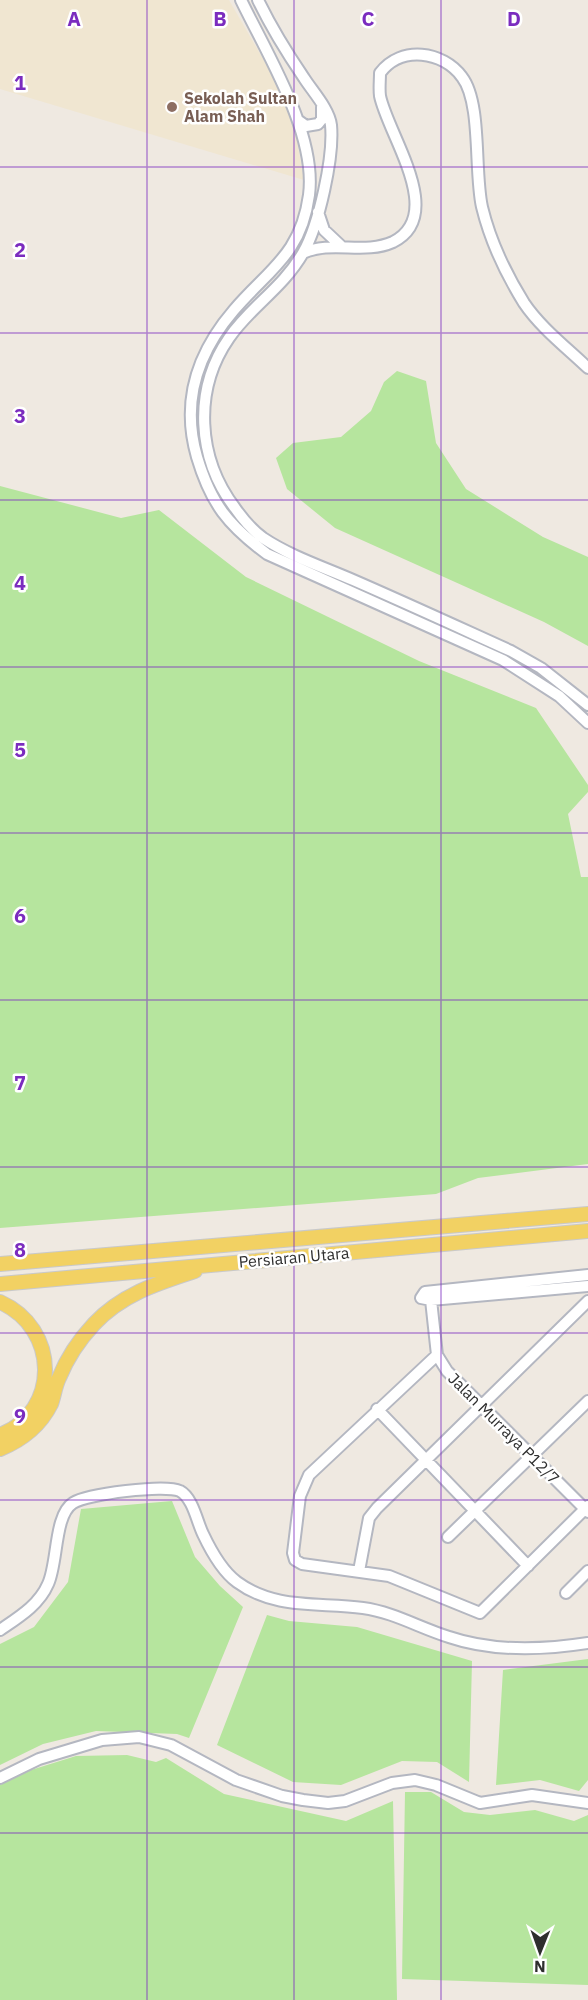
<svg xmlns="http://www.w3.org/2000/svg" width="588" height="2000" font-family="'IBM Plex Sans',sans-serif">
<rect width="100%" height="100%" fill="#efe9e1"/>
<path fill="#f0e6d1" d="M0 0H229L274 78 294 124 304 180 0 89Z"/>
<path fill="#b6e59e" d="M397 371 426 381 436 443 466 489 543 537 588 557V646L544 622 335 528 287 489 276 458 293 443 341 437 371 411 384 382Z
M0 486 121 518 159 510 246 577 419 661 536 708 588 785V792L568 814 581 877H588V1164L478 1178 436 1194 0 1228Z
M172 1501 195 1557 220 1586 243 1607 189 1738 177 1734 96 1731 43 1744 0 1765V1644L34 1627 68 1582 81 1509Z
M267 1615 289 1621 357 1627 472 1661 469 1782 437 1762 402 1761 341 1785 293 1782 217 1745Z
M588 1659V1780L579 1791 540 1780 496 1785 503 1670Z
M127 1755 156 1762 166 1758 224 1794 346 1821 393 1801 397 2000H0V1785L31 1770 76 1756Z
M405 1792H431L464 1812 490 1815 535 1810 574 1821 588 1815V1985L402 1979Z"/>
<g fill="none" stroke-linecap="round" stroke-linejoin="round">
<defs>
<path id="minor" d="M241 0C267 54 317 134 309 195 301 255 268 270 234 310 197 353 181 402 197 457 211 504 228 525 267 554L503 660 559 696 588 723
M258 0C271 27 287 53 304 78 313 92 329 109 331 125 334 157 319 225 303 253 282 289 251 306 229 338 193 390 197 458 235 508 242 518 252 530 263 538 290 556 323 567 353 580 406 603 458 627 511 651L541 668 588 705
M299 121 306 126 318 124 322 119V107
M318 212 324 230 341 246
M303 253C332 240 364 255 393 242 447 215 388 135 380 96 379 89 380 81 380 73 401 45 443 51 462 77 482 103 474 172 482 207 490 240 506 274 524 303 540 327 567 348 588 368
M588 1275 425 1292 421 1298 431 1300 588 1286
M431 1300 437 1355 447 1371 588 1512
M437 1355 309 1475 300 1496 293 1553 295 1560 302 1564 389 1576 480 1613 588 1506
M377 1409 528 1566
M448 1537 588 1401
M359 1571 369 1518 377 1508 588 1301
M566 1593 588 1571
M0 1630C19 1617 39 1605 48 1584 58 1563 54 1515 73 1503 87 1494 165 1484 180 1491 193 1498 197 1522 203 1534 211 1551 222 1571 237 1582 275 1610 319 1602 363 1608 393 1612 420 1628 449 1637 493 1652 543 1650 588 1643
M0 1778 39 1759 102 1740 139 1737 171 1745 236 1780 282 1796 303 1800 328 1803 345 1801 392 1783 415 1780 436 1785 480 1803 532 1795 588 1803"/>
<path id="major" d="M0 1264 588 1214
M0 1284 588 1231
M0 1302C59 1328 61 1411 0 1435
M0 1449C22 1440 40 1426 51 1404 54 1396 55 1386 59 1378 67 1358 80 1339 94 1324 122 1294 158 1283 195 1271"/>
</defs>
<use href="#minor" stroke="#b4b7c1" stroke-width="14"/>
<use href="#major" stroke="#c9c9c9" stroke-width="16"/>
<use href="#minor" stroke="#fff" stroke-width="10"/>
<use href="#major" stroke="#f2d163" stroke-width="14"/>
</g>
<path fill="none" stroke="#7b2cbf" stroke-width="1.5" stroke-opacity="0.55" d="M147 0V2000M294 0V2000M441 0V2000M0 167H588M0 333H588M0 500H588M0 667H588M0 833H588M0 1000H588M0 1167H588M0 1333H588M0 1500H588M0 1667H588M0 1833H588"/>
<circle fill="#8d6e63" stroke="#fff" stroke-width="2" cx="172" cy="107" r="6"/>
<g text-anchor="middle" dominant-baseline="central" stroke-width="5" stroke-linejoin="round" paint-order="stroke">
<g font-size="16" font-weight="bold" fill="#785e54" stroke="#fff" text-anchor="start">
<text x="184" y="98">Sekolah Sultan<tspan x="184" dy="18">Alam Shah</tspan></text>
</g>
<g font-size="16" fill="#2e2e2e" stroke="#fff">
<text transform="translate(294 1257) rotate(-5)">Persiaran Utara</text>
<text transform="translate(504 1428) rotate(45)">Jalan Murraya P12/7</text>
</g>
</g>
<g font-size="20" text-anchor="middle" font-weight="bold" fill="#7b2cbf" stroke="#fff" stroke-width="5" stroke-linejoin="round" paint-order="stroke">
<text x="74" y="26">A</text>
<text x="220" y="26">B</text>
<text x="368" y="26">C</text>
<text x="514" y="26">D</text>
<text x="20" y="90">1</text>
<text x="20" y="257">2</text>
<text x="20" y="423">3</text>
<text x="20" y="590">4</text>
<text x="20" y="757">5</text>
<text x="20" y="923">6</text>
<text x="20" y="1090">7</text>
<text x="20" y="1257">8</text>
<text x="20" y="1423">9</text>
</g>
<g transform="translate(540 1952) rotate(181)" stroke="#ffffff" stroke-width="4.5" paint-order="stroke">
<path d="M0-4.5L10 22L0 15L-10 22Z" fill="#2e2e2e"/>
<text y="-9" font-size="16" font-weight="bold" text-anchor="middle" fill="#2e2e2e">N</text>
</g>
</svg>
